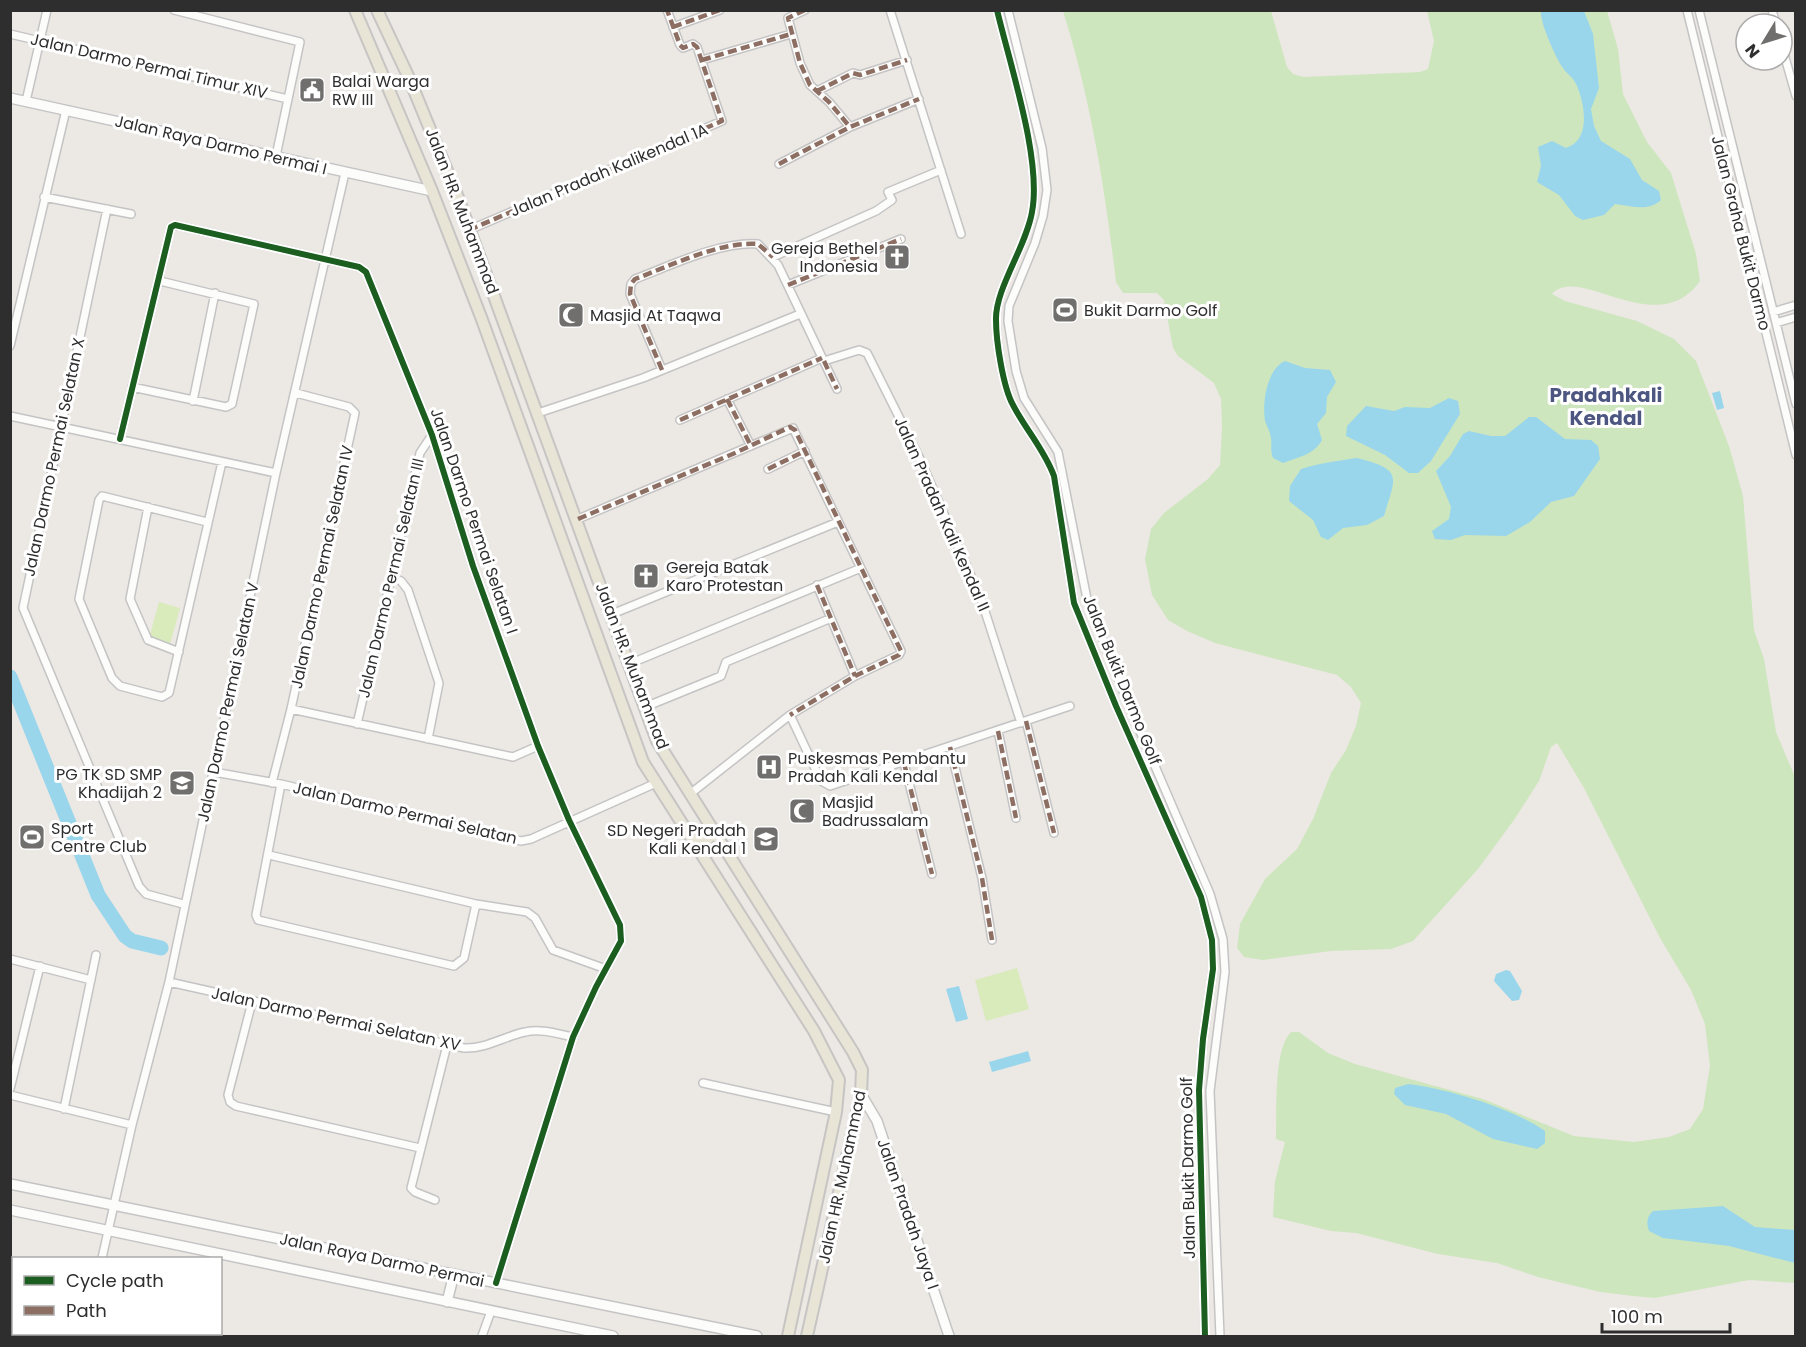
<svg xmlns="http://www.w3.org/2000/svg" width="1806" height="1347" font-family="Poppins,sans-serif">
<rect width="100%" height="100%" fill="#ece8e4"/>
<path fill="#cee6be" d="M1063 11H1271L1287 67 1293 74 1304 77 1420 72 1428 69 1434 41 1427 11H1607L1618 49 1623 94 1647 142 1671 173 1696 254 1700 281C1657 342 1579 263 1552 294L1565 301 1637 321 1674 339 1696 361 1729 446 1743 496 1754 630 1764 659 1776 732 1795 777V1283L1749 1280 1655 1298 1633 1296 1600 1292 1538 1277 1497 1263 1438 1254 1356 1233 1331 1231 1273 1217 1275 1181 1285 1142 1276 1139C1277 1113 1273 1049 1291 1032H1299L1328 1053 1355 1064 1483 1099 1574 1136 1634 1142 1669 1137 1690 1129 1703 1109 1710 1066 1705 1024 1691 990 1660 938 1584 788 1557 743 1551 747 1539 781 1514 820 1478 869 1413 941 1391 949 1331 951 1263 960 1244 957 1237 948 1240 924 1265 879 1297 849 1313 819 1331 773 1346 750 1356 726 1361 703 1351 687 1337 675 1215 643 1187 631 1168 620 1152 595 1145 559 1151 529 1164 513 1208 479 1220 465 1222 427 1221 399 1214 383 1178 356 1173 348 1164 300 1157 293H1123L1116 282C1105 189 1091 100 1063 11Z"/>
<path fill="#d9eabb" d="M159 602 180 608 170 644 149 638Z
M1017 968 1029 1009 986 1021 975 980Z"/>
<path fill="#99d6ec" d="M1541 11H1584L1593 34 1599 88 1591 109 1594 126 1601 141 1630 159 1642 180 1659 191 1661 200C1648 212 1632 206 1615 204L1604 215 1583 220 1575 216 1559 195 1537 182 1541 166 1538 147 1552 141 1566 148C1591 140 1585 105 1577 86 1574 78 1567 74 1563 68 1556 59 1539 20 1541 11Z
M1285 361 1305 368 1330 370 1336 382 1327 397 1326 413 1317 424 1322 440C1314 455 1298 457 1283 463L1273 458C1270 450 1272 446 1271 439 1271 433 1267 427 1265 421 1262 402 1267 369 1285 361Z
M1720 391 1724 408 1717 410 1712 393Z
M1449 398 1458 401 1460 414 1431 461 1418 473H1409L1385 455 1346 436 1347 426 1366 406 1394 411 1405 407 1430 408Z
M1529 417H1536L1565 439 1591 440 1598 446 1600 459 1574 496 1551 502 1530 522 1506 536 1465 535 1451 540 1435 539 1432 531 1449 519 1451 507 1436 471 1450 456 1463 434 1469 431 1491 436H1505Z
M1357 458C1405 470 1395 477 1384 516L1367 525 1343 528 1328 540 1321 537 1313 520 1289 501 1290 486 1301 469C1319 463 1337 461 1357 458Z
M1506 970 1510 971 1522 991 1519 1000 1512 1001 1494 981 1496 974Z
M959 986 968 1019 956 1022 946 989Z
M1028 1051 1031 1061 992 1072 989 1062Z
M1408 1084C1445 1088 1515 1109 1545 1131V1143L1537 1149 1493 1139 1446 1114 1405 1105 1394 1094 1395 1088Z
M1723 1206 1755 1227 1795 1230V1263L1729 1246 1663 1238 1649 1231C1646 1222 1647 1217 1653 1211Z"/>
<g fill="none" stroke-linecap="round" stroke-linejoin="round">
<path stroke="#99d6ec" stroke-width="15" d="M10 677 98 895 125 936 132 941 161 948"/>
<defs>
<path id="street" d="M174 10 300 42 276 156
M805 10 788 18 800 63 810 85 829 102 850 127
M890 10 961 234
M997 10C1010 65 1042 160 1032 212 1026 247 995 289 996 320 996 341 1003 387 1013 405 1026 430 1044 449 1054 476L1074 603 1116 706 1201 897 1212 940 1213 969 1203 1039 1199 1090 1205 1336
M1008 10 1042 148 1047 190 1043 216 1035 243 1009 306 1008 321 1016 371 1024 398 1058 452 1087 599 1127 701 1210 894 1223 939 1225 972 1210 1091 1220 1336
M1687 10 1796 455
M1699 10 1796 404
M1772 10 1776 24
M673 27 720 10
M10 34 288 99
M1782 47 1796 96
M702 60 791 34
M817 91 853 73 860 75 907 60
M26 101 47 10
M779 164 850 127 919 99
M44 197 131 214
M107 209 23 608 139 886 146 894 183 904
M469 230 722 121 697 47 693 44 683 48 680 45 667 10
M773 257 876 211 892 200 888 192 941 170
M788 285 901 239
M1773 312 1796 305
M1776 323 1796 317
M10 346 66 110
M824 361 859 350 867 353 920 459 981 599 1021 723
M662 370 630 294 631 284 635 279C670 266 720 241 758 244L778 265 837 389
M132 387 226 407 232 404 254 304 160 281
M727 399 751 446
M193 401 215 293
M538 413 643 378 800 314
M10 416 276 473
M680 420 822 358
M120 439 171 227 175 225 359 267 366 272 432 435 473 566 538 746 569 820 620 925 621 941 596 987 573 1037 496 1283
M768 469 805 451
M148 507 130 599 148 640 179 652
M578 519 793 428 901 651 899 655 855 676 790 715 690 794
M207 522 102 496 99 500 79 599 112 678 120 686 162 697 169 693 222 462
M392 577 401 581 408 590 439 683 428 739
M817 585 855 676
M612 614 838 522
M629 664 861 568
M645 707 721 676 726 662 829 619
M291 709 513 757 538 746
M790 715 821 781 830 786 1070 706
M1026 721 1054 833
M357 724 420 453 432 435
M998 731 1016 818
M950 747 982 878 992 940
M904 763 932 874
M214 772 281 784 521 841 531 839 656 783
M272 783 291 709 355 413 349 407 296 393
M281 784 256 915 258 920 454 966 464 958 476 904
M269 855 476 904 527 912 535 918 553 950 606 969
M10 959 91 980
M169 982 464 1048C486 1049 505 1036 525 1032 541 1028 558 1034 573 1037
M252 1002 228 1095 230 1102 236 1106 420 1148
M703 1083 836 1112
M10 1089 40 966
M10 1095 132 1125
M64 1109 96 955
M435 1200 415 1192 411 1188 447 1045
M102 1258 132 1125 169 982 276 473 345 173
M10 1283H14
M10 1327H14
M41 1336 42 1334
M85 1336V1334
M482 1336 491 1311"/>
<path id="secondary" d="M10 98 432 191
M861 1094 877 1121 949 1336
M10 1184 757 1336
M10 1210 613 1336
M447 1302 454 1274"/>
<path id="primary" d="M355 10 432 191 481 317 643 762 814 1031 839 1080 836 1112 788 1336
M377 10 409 78 457 195 657 741 853 1052 862 1070 861 1094 807 1336
M694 842 708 839 714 830"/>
</defs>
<use href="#street" stroke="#c5c4c5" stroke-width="10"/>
<use href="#secondary" stroke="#c5c4c5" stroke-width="12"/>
<use href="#primary" stroke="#c6c5c4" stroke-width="14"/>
<use href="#street" stroke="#fcfcfb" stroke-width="7"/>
<use href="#secondary" stroke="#fcfcfb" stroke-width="9"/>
<use href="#primary" stroke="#e8e4d6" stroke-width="10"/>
<path stroke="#8d6e63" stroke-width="4.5" stroke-dasharray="9 4.5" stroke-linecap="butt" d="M805 10 788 18 800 63 810 85 829 102 850 127
M673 27 720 10
M702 60 791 34
M817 91 853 73 860 75 907 60
M779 164 850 127 919 99
M469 230 722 121 697 47 693 44 683 48 680 45 667 10
M788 285 901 239
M824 361 837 389
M662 370 630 294 631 284 635 279C670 266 720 241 758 244L773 257
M727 399 751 446
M680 420 822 358
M768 469 805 451
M578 519 735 453 790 427 795 430 901 651 899 655 855 676 790 715
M817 585 855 676
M1026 721 1054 833
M998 731 1016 818
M950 747 982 878 992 940
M904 763 932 874"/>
<defs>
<path id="cycleway" d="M997 10C1010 65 1042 160 1032 212 1026 247 995 289 996 320 996 341 1003 387 1013 405 1026 430 1044 449 1054 476L1074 603 1116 706 1201 897 1212 940 1213 969 1203 1039 1199 1090 1205 1336
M120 439 171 227 175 225 359 267 366 272 432 435 473 566 538 746 569 820 620 925 621 941 596 987 573 1037 496 1283"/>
</defs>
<use href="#cycleway" stroke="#fff" stroke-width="10"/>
<use href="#cycleway" stroke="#1b5e20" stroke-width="6"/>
</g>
<defs>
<symbol id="civic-square" viewBox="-11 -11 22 22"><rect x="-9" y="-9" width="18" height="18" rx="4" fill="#706f6e" stroke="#fff"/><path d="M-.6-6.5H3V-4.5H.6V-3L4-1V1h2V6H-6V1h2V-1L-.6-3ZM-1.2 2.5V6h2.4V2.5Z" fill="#fff"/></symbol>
<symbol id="church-square" viewBox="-11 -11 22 22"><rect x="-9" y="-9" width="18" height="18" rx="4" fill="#706f6e" stroke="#fff"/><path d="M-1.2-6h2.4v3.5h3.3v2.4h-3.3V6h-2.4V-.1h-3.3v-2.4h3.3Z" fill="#fff"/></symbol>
<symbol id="stadium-square" viewBox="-11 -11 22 22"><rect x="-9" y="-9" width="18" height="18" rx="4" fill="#706f6e" stroke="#fff"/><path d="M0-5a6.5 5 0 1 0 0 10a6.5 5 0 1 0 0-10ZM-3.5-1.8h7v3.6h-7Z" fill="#fff"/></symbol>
<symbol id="mosque-square" viewBox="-11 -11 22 22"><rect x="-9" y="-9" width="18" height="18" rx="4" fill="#706f6e" stroke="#fff"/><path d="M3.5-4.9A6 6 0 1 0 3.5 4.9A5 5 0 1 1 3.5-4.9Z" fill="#fff"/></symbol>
<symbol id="hospital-square" viewBox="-11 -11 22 22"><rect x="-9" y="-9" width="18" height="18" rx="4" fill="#706f6e" stroke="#fff"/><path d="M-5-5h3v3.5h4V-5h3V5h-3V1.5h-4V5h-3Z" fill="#fff"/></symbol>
<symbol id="school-square" viewBox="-11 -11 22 22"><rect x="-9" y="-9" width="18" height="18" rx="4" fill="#706f6e" stroke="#fff"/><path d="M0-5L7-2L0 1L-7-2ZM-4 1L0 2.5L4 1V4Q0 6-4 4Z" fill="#fff"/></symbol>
</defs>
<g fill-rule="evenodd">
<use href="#civic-square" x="297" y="75" width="30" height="30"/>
<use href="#church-square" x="882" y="242" width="30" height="30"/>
<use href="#stadium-square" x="1050" y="295" width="30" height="30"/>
<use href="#mosque-square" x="556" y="300" width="30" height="30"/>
<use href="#church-square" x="631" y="561" width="30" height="30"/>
<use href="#hospital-square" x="754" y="752" width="30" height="30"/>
<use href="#school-square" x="167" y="768" width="30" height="30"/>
<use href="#mosque-square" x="787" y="796" width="30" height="30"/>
<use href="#stadium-square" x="17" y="822" width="30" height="30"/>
<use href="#school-square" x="751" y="824" width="30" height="30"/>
</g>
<g text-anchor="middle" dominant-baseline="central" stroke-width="6" stroke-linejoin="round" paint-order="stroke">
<g font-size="16" fill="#2e2e2e" stroke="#fff">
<text transform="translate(149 66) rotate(13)">Jalan Darmo Permai Timur XIV</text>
<text transform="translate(221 145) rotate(13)">Jalan Raya Darmo Permai I</text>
<text transform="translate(609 170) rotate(-23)">Jalan Pradah Kalikendal 1A</text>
<text transform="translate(462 211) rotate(69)">Jalan HR. Muhammad</text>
<text transform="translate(1741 233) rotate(76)">Jalan Graha Bukit Darmo</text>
<text transform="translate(54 457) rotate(-78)">Jalan Darmo Permai Selatan X</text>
<text transform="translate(942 514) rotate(66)">Jalan Pradah Kali Kendal II</text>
<text transform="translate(474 521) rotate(71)">Jalan Darmo Permai Selatan I</text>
<text transform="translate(322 567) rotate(-78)">Jalan Darmo Permai Selatan IV</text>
<text transform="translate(391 578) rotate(-77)">Jalan Darmo Permai Selatan III</text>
<text transform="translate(632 666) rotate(69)">Jalan HR. Muhammad</text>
<text transform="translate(1122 680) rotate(68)">Jalan Bukit Darmo Golf</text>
<text transform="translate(228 702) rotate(-78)">Jalan Darmo Permai Selatan V</text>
<text transform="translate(405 813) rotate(13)">Jalan Darmo Permai Selatan</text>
<text transform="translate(336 1019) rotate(12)">Jalan Darmo Permai Selatan XV</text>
<text transform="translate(1188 1168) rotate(-91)">Jalan Bukit Darmo Golf</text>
<text transform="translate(842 1177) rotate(-78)">Jalan HR. Muhammad</text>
<text transform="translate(908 1214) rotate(71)">Jalan Pradah Jaya I</text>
<text transform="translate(382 1260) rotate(12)">Jalan Raya Darmo Permai</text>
</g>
<g font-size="16" fill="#2e2e2e" stroke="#fff" text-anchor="start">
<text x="332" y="81">Balai Warga<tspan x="332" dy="18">RW III</tspan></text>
<text x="878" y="248" text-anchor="end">Gereja Bethel<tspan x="878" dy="18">Indonesia</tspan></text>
<text x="1084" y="310">Bukit Darmo Golf</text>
<text x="590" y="315">Masjid At Taqwa</text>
<text x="666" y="567">Gereja Batak<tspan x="666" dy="18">Karo Protestan</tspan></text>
<text x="788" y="758">Puskesmas Pembantu<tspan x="788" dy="18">Pradah Kali Kendal</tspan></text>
<text x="162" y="774" text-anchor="end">PG TK SD SMP<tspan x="162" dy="18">Khadijah 2</tspan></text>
<text x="822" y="802">Masjid<tspan x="822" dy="18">Badrussalam</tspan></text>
<text x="51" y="828">Sport<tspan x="51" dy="18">Centre Club</tspan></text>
<text x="746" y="830" text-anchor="end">SD Negeri Pradah<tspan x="746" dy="18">Kali Kendal 1</tspan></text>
</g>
<g font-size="20" font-weight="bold" fill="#4d5680" stroke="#fff">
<text x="1606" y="395">Pradahkali<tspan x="1606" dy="23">Kendal</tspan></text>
</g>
</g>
<rect width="1806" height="1347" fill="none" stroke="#2e2e2e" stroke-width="24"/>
<rect x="12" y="1257" width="210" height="78" fill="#ffffff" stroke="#ababab" stroke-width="1.5"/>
<rect x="24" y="1276" width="30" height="9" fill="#1b5e20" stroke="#ababab" stroke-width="1.5"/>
<text x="66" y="1287" font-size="18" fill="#2e2e2e">Cycle path</text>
<rect x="24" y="1306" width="30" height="9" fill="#8d6e63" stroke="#ababab" stroke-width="1.5"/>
<text x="66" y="1317" font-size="18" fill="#2e2e2e">Path</text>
<g transform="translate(1764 42) rotate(232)"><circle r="28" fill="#ffffff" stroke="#ababab" stroke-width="1.5"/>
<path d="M0-4.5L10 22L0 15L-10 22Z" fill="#706f6e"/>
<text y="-9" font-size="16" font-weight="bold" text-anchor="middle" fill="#2e2e2e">N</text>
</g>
<path d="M1602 1323v9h128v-9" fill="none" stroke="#2e2e2e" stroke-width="3"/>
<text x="1611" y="1323" font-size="18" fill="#2e2e2e" stroke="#ffffff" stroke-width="4.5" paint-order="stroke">100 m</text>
</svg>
